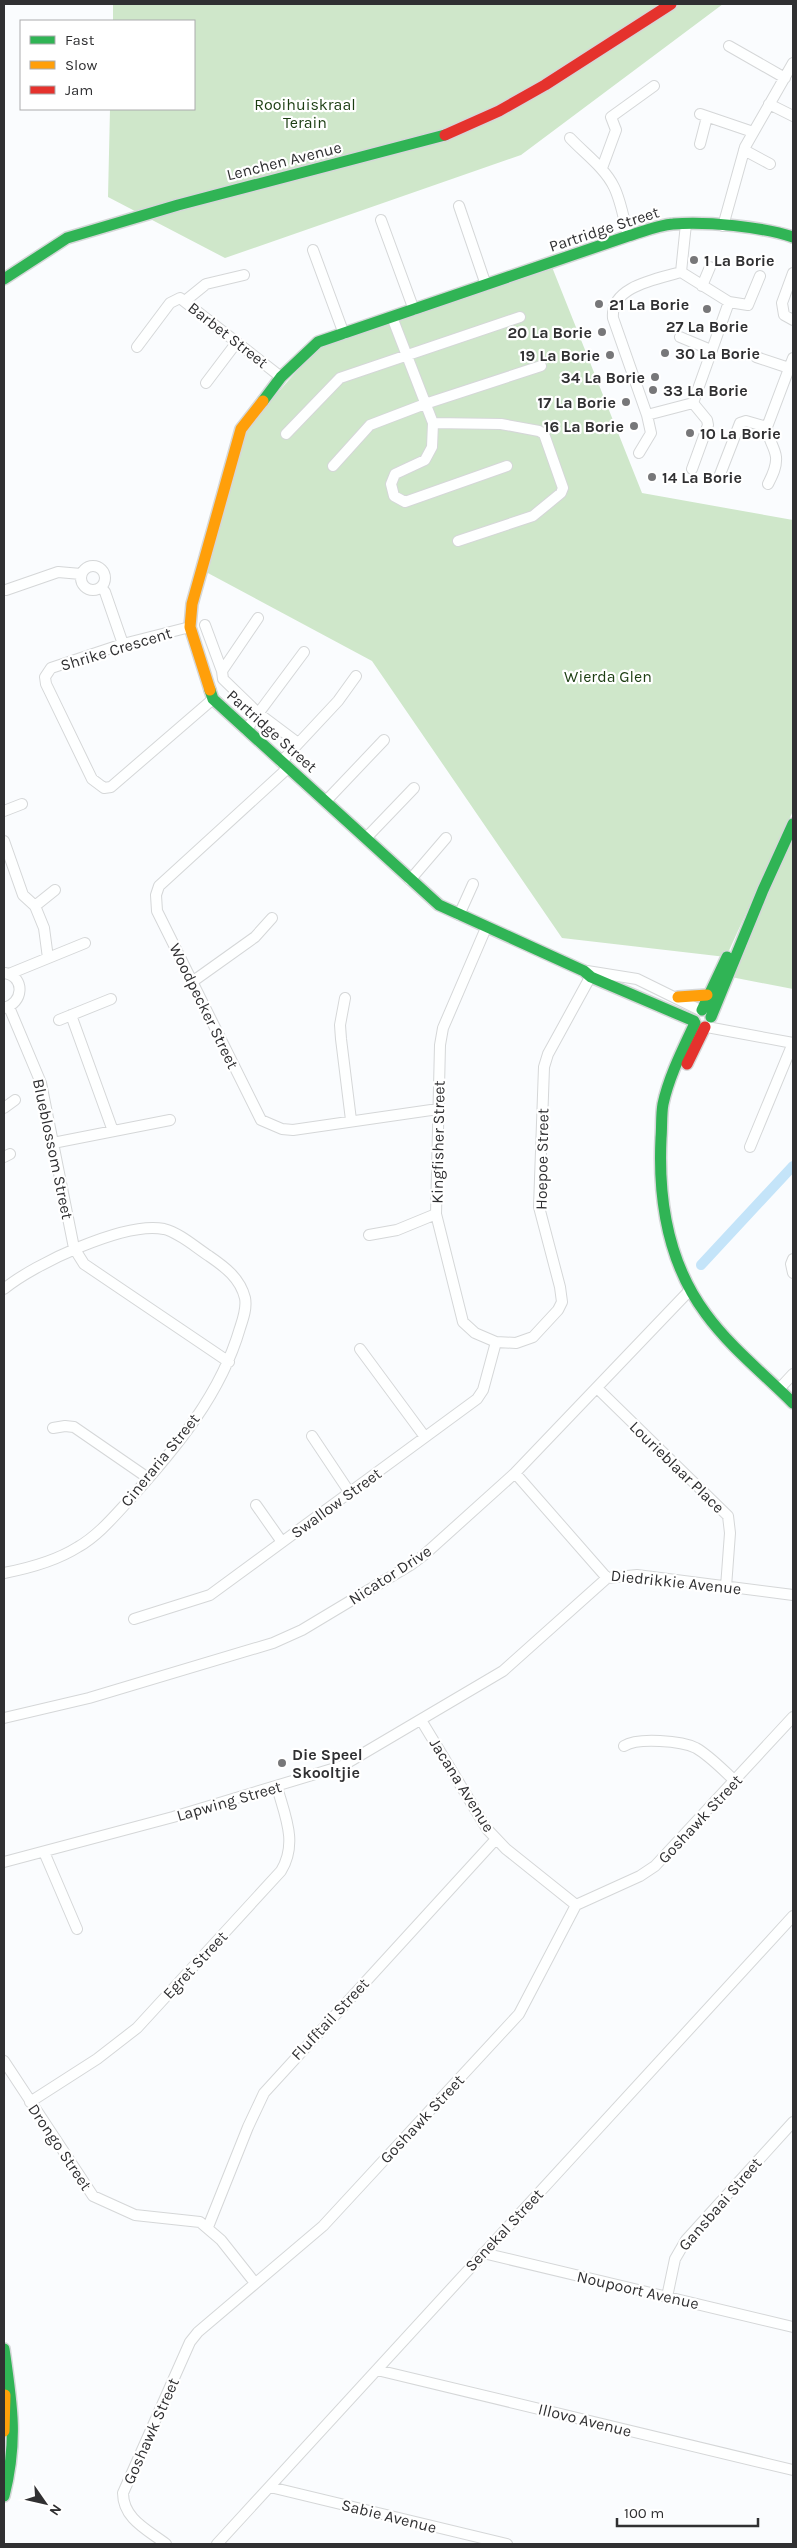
<svg xmlns="http://www.w3.org/2000/svg" width="797" height="2548" font-family="Karla,sans-serif">
<rect width="100%" height="100%" fill="#fafcfe"/>
<path fill="#cfe7ca" d="M113 4H723L521 155 225 258 108 197 110 109H194V21H113Z
M552 267 642 493 793 520V811L726 957 562 938 372 661 206 572 243 432 318 347Z
M793 840V989L731 977 750 928Z"/>
<g fill="none" stroke-linecap="round" stroke-linejoin="round">
<path stroke="#c4e4f9" stroke-width="10" d="M701 1265 793 1166"/>
<defs>
<path id="street" d="M729 46 785 78
M769 104 793 116
M700 114 753 132
M570 138C584 153 605 168 614 187 621 201 624 220 628 236
M700 144 707 117
M744 150 770 164
M602 168 616 130 611 117 654 86
M459 206 486 285
M381 220 414 310
M723 226 745 147 793 63
M313 250 344 334
M681 272 729 302 693 403 647 415 613 318C610 286 658 279 681 272Z
M681 272 686 224
M793 273 782 303 784 315 793 320
M702 286 710 267
M185 301 206 284 244 275
M729 302 748 305 760 276
M392 317 433 423 432 447 425 460 395 474 391 484 394 496 405 502 507 466
M680 337 711 350
M137 347 170 303 180 298 281 377
M756 357 789 368
M206 383 237 342
M433 423 501 424 539 431 544 434 563 488 561 493 533 516 458 541
M286 434 340 378 520 317
M639 453 651 433 647 415
M333 466 370 425 425 404 541 366
M692 469 708 425 707 420 693 403
M719 477 740 423 746 421 767 427
M768 484C772 476 777 467 776 457 775 447 767 438 767 427L793 358
M81 578a12 12 0 1 1 24 0a12 12 0 1 1-24 0Z
M101 587 105 592 123 644
M6 590 58 572 81 574
M258 618 222 671 223 679 258 713 298 743
M205 625 222 671
M190 627 123 644 51 668 45 677 46 684 92 779 104 788 111 787 213 699
M246 730 304 652
M281 762 338 701 356 676
M288 768 159 886 156 895 157 911 261 1120 282 1129 293 1130 438 1109
M326 801 384 740
M4 811 22 804
M366 838 414 788
M4 841 23 895 35 906 44 928 48 958
M410 880 446 838
M35 906 55 890
M459 915 473 884
M486 928 443 1028 440 1045 436 1214 463 1322 475 1333 496 1342 516 1343 533 1337 558 1310 562 1302 560 1287 539 1207 544 1067 548 1054 593 972
M587 971 637 979 700 1010
M9 974 85 943
M192 982 255 937 272 918
M345 998 340 1025 341 1039 351 1120
M9 1007 41 1083 74 1248 84 1264 229 1362
M4 1008C23 1004 26 977 5 973
M71 1015 113 1131
M59 1020 111 999
M707 1027 793 1043
M4 1108 15 1100
M53 1143 170 1120
M750 1147 793 1043
M4 1157 10 1154
M369 1235 397 1230 436 1214
M793 1259 791 1264 793 1273
M4 1289C34 1264 125 1221 164 1229 180 1233 195 1247 209 1256 225 1267 240 1278 245 1298 247 1308 243 1319 240 1328 221 1394 176 1448 131 1498 115 1515 99 1535 78 1547 56 1561 30 1568 4 1573
M360 1349 425 1437
M597 1388 728 1516 730 1533 726 1587
M779 1389 793 1374
M53 1428 65 1426 74 1427 148 1478
M312 1436 350 1493
M515 1473 607 1578 637 1575 793 1595
M256 1505 282 1542
M134 1619 210 1595 477 1399 483 1390 496 1342
M4 1718 89 1698 273 1643 302 1630 412 1564 424 1555 515 1473 690 1290
M421 1720 487 1829 506 1849 576 1905
M624 1746C638 1737 682 1741 696 1748 710 1756 723 1770 735 1781
M44 1852 77 1929
M4 1862 173 1817 342 1766 503 1671 607 1578
M4 2061 93 2196 135 2215 200 2222 221 2240 255 2283
M30 2102 97 2059 137 2028 281 1871C298 1843 285 1816 277 1787
M208 2227 248 2127 264 2093 496 1839
M483 2253 793 2327
M667 2297 675 2259 686 2240 793 2122
M377 2370 793 2470
M270 2487 507 2544
M166 2544C148 2530 123 2519 123 2493L190 2342 198 2332 323 2226 519 2014 576 1905 640 1876 655 1866 793 1717
M217 2544 793 1916"/>
<path id="fast" d="M4 279 67 238 178 205 445 135
M263 401 281 377 318 342 628 236C642 232 658 225 673 224 706 221 763 227 793 237
M210 690 213 699 439 905 584 971 591 977 694 1021
M702 1010 727 957
M711 1017 763 890 793 824
M695 1023C683 1049 669 1076 663 1104 661 1115 662 1127 661 1138 658 1200 668 1263 706 1314 730 1347 764 1374 793 1403
M4 2349C12 2404 18 2441 4 2496"/>
<path id="slow" d="M210 690 190 627 192 604 241 429 263 401
M678 997 707 995
M4 2431 5 2395"/>
<path id="jam" d="M445 135 499 111 545 85 671 4
M687 1064 705 1027"/>
</defs>
<use href="#street" stroke="#d5d7d8" stroke-width="12"/>
<use href="#fast" stroke="#d5d7d8" stroke-width="14"/>
<use href="#slow" stroke="#d5d7d8" stroke-width="14"/>
<use href="#jam" stroke="#d5d7d8" stroke-width="14"/>
<use href="#street" stroke="#feffff" stroke-width="10"/>
<use href="#fast" stroke="#30b455" stroke-width="11"/>
<use href="#slow" stroke="#ff9f0a" stroke-width="11"/>
<use href="#jam" stroke="#e5322d" stroke-width="11"/>
</g>
<g fill="#777779" stroke="#fff" stroke-width="2">
<circle cx="694" cy="260" r="5"/>
<circle cx="599" cy="304" r="5"/>
<circle cx="707" cy="309" r="5"/>
<circle cx="602" cy="332" r="5"/>
<circle cx="665" cy="353" r="5"/>
<circle cx="610" cy="355" r="5"/>
<circle cx="655" cy="377" r="5"/>
<circle cx="653" cy="390" r="5"/>
<circle cx="626" cy="402" r="5"/>
<circle cx="634" cy="426" r="5"/>
<circle cx="690" cy="433" r="5"/>
<circle cx="652" cy="477" r="5"/>
<circle cx="282" cy="1763" r="5"/>
</g>
<g text-anchor="middle" dominant-baseline="central" stroke-width="4.5" stroke-linejoin="round" paint-order="stroke">
<g font-size="16" fill="#1c3e12" stroke="#fff">
<text x="305" y="104">Rooihuiskraal<tspan x="305" dy="18">Terain</tspan></text>
<text x="608" y="676">Wierda Glen</text>
</g>
<g font-size="16" fill="#303032" stroke="#fff">
<text transform="translate(284 161) rotate(-14)">Lenchen Avenue</text>
<text transform="translate(604 229) rotate(-18)">Partridge Street</text>
<text transform="translate(228 335) rotate(38)">Barbet Street</text>
<text transform="translate(116 649) rotate(-17)">Shrike Crescent</text>
<text transform="translate(272 731) rotate(42)">Partridge Street</text>
<text transform="translate(204 1006) rotate(64)">Woodpecker Street</text>
<text transform="translate(438 1142) rotate(-89)">Kingfisher Street</text>
<text transform="translate(53 1149) rotate(78)">Blueblossom Street</text>
<text transform="translate(542 1159) rotate(-89)">Hoepoe Street</text>
<text transform="translate(160 1460) rotate(-51)">Cineraria Street</text>
<text transform="translate(677 1467) rotate(44)">Lourieblaar Place</text>
<text transform="translate(336 1503) rotate(-36)">Swallow Street</text>
<text transform="translate(390 1575) rotate(-33)">Nicator Drive</text>
<text transform="translate(676 1582) rotate(6)">Diedrikkie Avenue</text>
<text transform="translate(462 1785) rotate(58)">Jacana Avenue</text>
<text transform="translate(229 1801) rotate(-16)">Lapwing Street</text>
<text transform="translate(700 1819) rotate(-47)">Goshawk Street</text>
<text transform="translate(195 1965) rotate(-47)">Egret Street</text>
<text transform="translate(330 2019) rotate(-47)">Flufftail Street</text>
<text transform="translate(422 2119) rotate(-47)">Goshawk Street</text>
<text transform="translate(60 2147) rotate(56)">Drongo Street</text>
<text transform="translate(720 2204) rotate(-49)">Gansbaai Street</text>
<text transform="translate(504 2230) rotate(-47)">Senekal Street</text>
<text transform="translate(638 2290) rotate(13)">Noupoort Avenue</text>
<text transform="translate(585 2420) rotate(14)">Illovo Avenue</text>
<text transform="translate(151 2431) rotate(-66)">Goshawk Street</text>
<text transform="translate(389 2516) rotate(14)">Sabie Avenue</text>
</g>
<g font-size="16" font-weight="bold" fill="#303032" stroke="#fff" text-anchor="start">
<text x="704" y="260">1 La Borie</text>
<text x="609" y="304">21 La Borie</text>
<text x="707" y="326" text-anchor="middle">27 La Borie</text>
<text x="592" y="332" text-anchor="end">20 La Borie</text>
<text x="675" y="353">30 La Borie</text>
<text x="600" y="355" text-anchor="end">19 La Borie</text>
<text x="645" y="377" text-anchor="end">34 La Borie</text>
<text x="663" y="390">33 La Borie</text>
<text x="616" y="402" text-anchor="end">17 La Borie</text>
<text x="624" y="426" text-anchor="end">16 La Borie</text>
<text x="700" y="433">10 La Borie</text>
<text x="662" y="477">14 La Borie</text>
<text x="292" y="1754">Die Speel<tspan x="292" dy="18">Skooltjie</tspan></text>
</g>
</g>
<rect width="797" height="2548" fill="none" stroke="#303032" stroke-width="10"/>
<rect x="20" y="20" width="175" height="90" fill="#ffffff" stroke="#acacad"/>
<rect x="30" y="36" width="25" height="8" fill="#30b455" stroke="#acacad"/>
<text x="65" y="45" font-size="15" fill="#303032">Fast</text>
<rect x="30" y="61" width="25" height="8" fill="#ff9f0a" stroke="#acacad"/>
<text x="65" y="70" font-size="15" fill="#303032">Slow</text>
<rect x="30" y="86" width="25" height="8" fill="#e5322d" stroke="#acacad"/>
<text x="65" y="95" font-size="15" fill="#303032">Jam</text>
<g transform="translate(45 2503) rotate(124)" stroke="#ffffff" stroke-width="4" paint-order="stroke">
<path d="M0-4L9 19L0 12L-9 19Z" fill="#303032"/>
<text y="-8" font-size="14" font-weight="bold" text-anchor="middle" fill="#303032">N</text>
</g>
<path d="M617 2518v8h141v-8" fill="none" stroke="#303032" stroke-width="2.5"/>
<text x="624" y="2518" font-size="15" fill="#303032" stroke="#ffffff" stroke-width="4" paint-order="stroke">100 m</text>
</svg>
